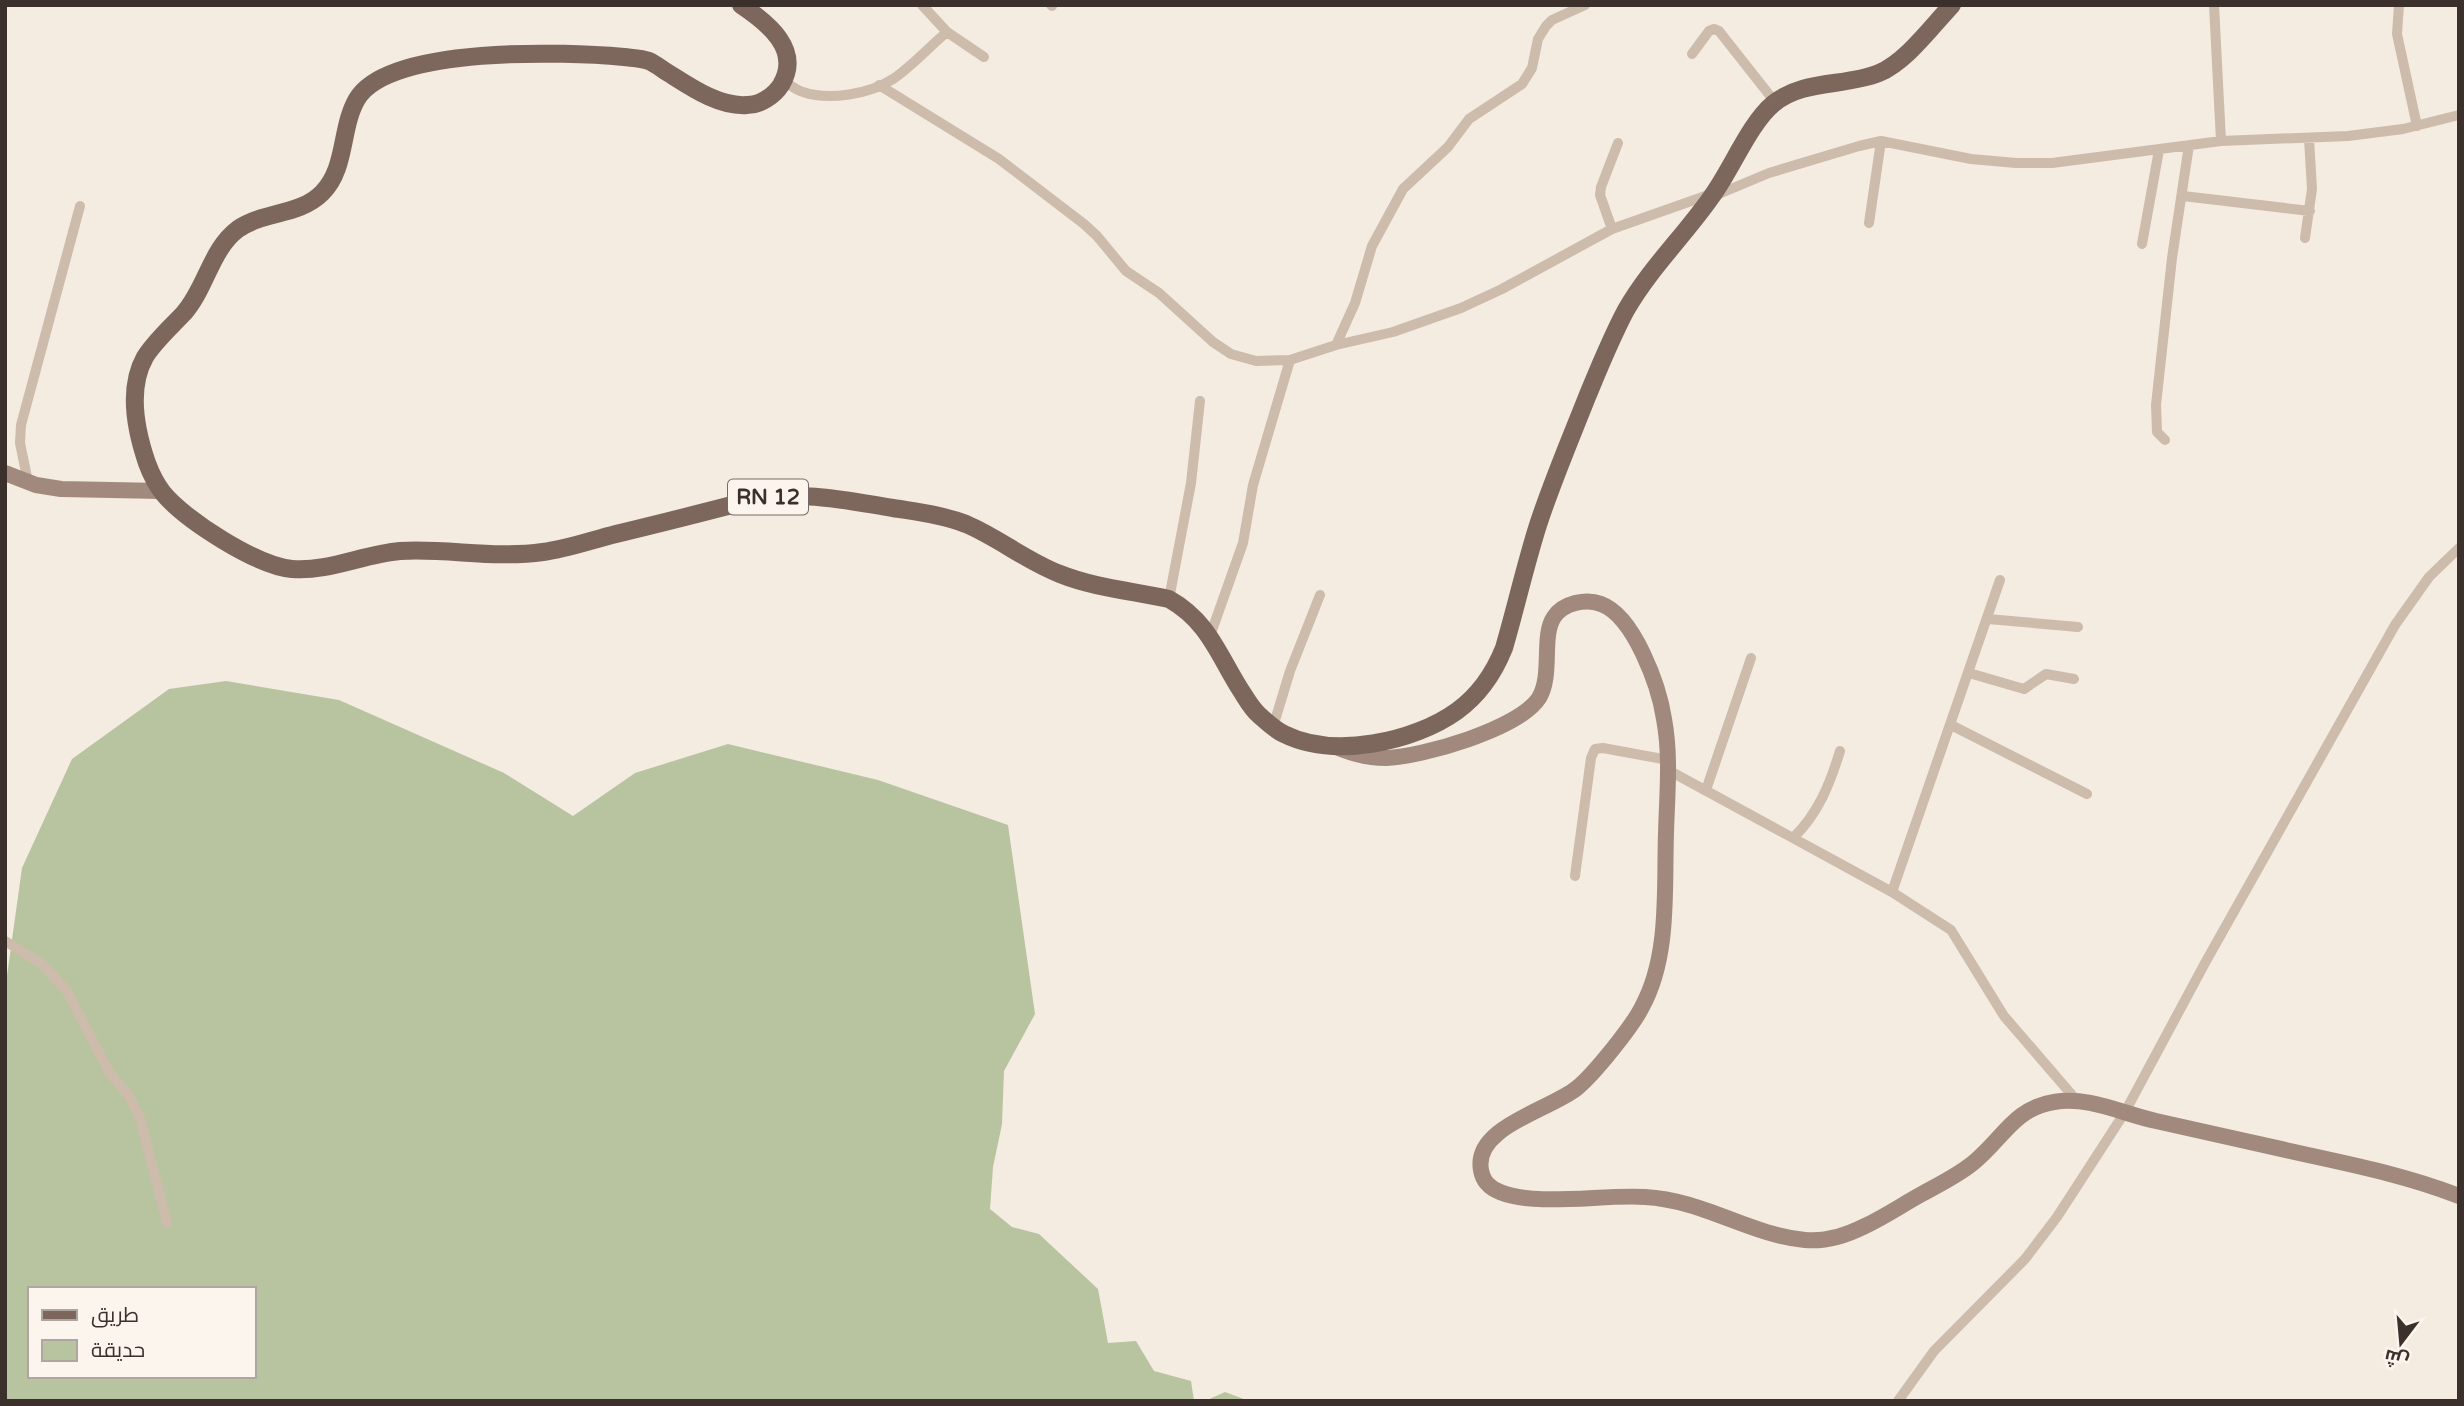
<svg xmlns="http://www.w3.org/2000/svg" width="2464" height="1406" font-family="'Varela Round',Cairo,sans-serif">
<rect width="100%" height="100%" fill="#f4ebe1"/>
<path fill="#b8c4a0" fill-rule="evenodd" d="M226 681 339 700 504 773 573 816 635 773 728 744 878 780 1008 825 1035 1014 1004 1071 1002 1124 993 1167 990 1209 1012 1227 1039 1234 1098 1289 1108 1343 1136 1341 1154 1371 1191 1381 1194 1401H5V990L22 868 72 759 169 689ZM30 1289H254V1376H30Z
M1225 1392 1249 1401H1205Z"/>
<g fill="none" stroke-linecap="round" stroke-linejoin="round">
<path stroke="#cdbbac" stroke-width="10" d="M922 5 947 32 984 57
M1051 5 1052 6
M2214 5 2221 141
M2399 5 2397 34 2417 126
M1692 54 1709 31 1714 29 1719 31 1775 102
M784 81C790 85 796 90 803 92 829 101 870 94 893 79 912 66 929 47 947 32
M879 85 999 159 1084 224 1097 236 1126 271 1159 293 1213 342 1231 354 1256 361 1290 360 1336 345 1393 332 1461 308 1502 289 1612 229 1711 194
M1714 196 1769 173 1859 146 1881 141 1971 159 2016 163H2052L2221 141 2348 136 2403 129 2459 115
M2183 196 2310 211
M1869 223 1881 141
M1612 229 1600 195 1601 187 1618 143
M2305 238 2312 189 2309 139
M2142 244 2159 150
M1336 345 1355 303 1372 246 1403 189 1448 147 1469 119 1522 84 1532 68 1538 39 1546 26 1552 20 1585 5
M2165 440 2157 432 2156 405 2172 258 2189 145
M28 482 20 443 21 425 80 206
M1169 599 1191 483 1200 401
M1988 619 2078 627
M1210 636 1243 543 1253 485 1290 360
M1969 673 2024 689 2046 674 2074 679
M1951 725 2087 794
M1273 727 1290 671 1320 595
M1668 770 1892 892 1951 930 2004 1016 2078 1102
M1706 790 1751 658
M1793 838C1818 814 1830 784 1840 751
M1575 876 1591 758 1595 749 1603 748 1668 760
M1892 892 2000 580
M5 941 42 964 67 991 109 1072 129 1096 140 1118 167 1223
M1898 1401 1934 1351 2025 1259 2057 1217 2125 1112 2205 963 2395 625 2429 577 2459 548"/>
<path stroke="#a18a7d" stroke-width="16" d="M5 473 36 485 61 489 161 491
M1336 747C1352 754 1369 758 1386 758 1422 757 1519 729 1539 698 1553 675 1541 636 1554 617 1563 603 1586 598 1601 604 1634 616 1659 686 1664 719 1671 756 1667 795 1666 833 1664 889 1670 956 1642 1007 1632 1027 1594 1074 1577 1088 1550 1110 1473 1127 1481 1170 1483 1182 1490 1188 1500 1192 1536 1207 1604 1194 1645 1197 1703 1200 1750 1235 1805 1240 1825 1242 1847 1235 1865 1226 1884 1217 1902 1205 1920 1195 1938 1185 1957 1176 1973 1163 2002 1140 2014 1108 2054 1102 2089 1096 2123 1114 2156 1121 2207 1132 2257 1144 2308 1155 2359 1166 2410 1177 2459 1196"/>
<path stroke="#7d675c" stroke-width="18" d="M741 5C768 23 802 50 781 85 774 96 760 105 747 105 720 107 692 88 670 74 663 70 656 64 649 61 641 58 631 58 624 57 568 52 389 45 357 99 340 128 347 168 322 193 299 216 264 211 238 229 211 249 206 288 184 313 171 327 155 341 145 357 127 389 136 431 147 463 151 474 156 484 163 493 185 520 257 566 292 569 328 572 364 554 400 551 447 548 495 559 543 552 567 549 592 540 616 534 662 523 709 511 755 499 805 491 843 500 893 508 917 512 943 515 966 524 999 538 1026 561 1060 574 1095 588 1133 591 1169 599 1208 621 1218 654 1240 689 1246 698 1251 708 1259 715 1267 722 1275 730 1284 734 1334 759 1414 742 1457 711 1479 695 1494 673 1504 648 1516 607 1525 566 1538 525 1552 482 1570 440 1587 397 1599 368 1611 338 1626 310 1650 268 1685 235 1712 196 1731 170 1750 123 1773 104 1803 79 1845 87 1879 73 1906 62 1932 26 1952 5"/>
</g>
<g text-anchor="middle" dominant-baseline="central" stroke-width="5" stroke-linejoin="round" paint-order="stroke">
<rect fill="#fbf5ee" stroke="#756b66" stroke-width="2" x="728" y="479.5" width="80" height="35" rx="5"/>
<g font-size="21" font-weight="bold" fill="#3b302b">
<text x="768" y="497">RN 12</text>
</g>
</g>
<rect width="2464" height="1406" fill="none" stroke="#3b302b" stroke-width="14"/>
<rect x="28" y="1287" width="228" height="91" fill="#fbf5ee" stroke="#aea6a0" stroke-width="2"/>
<rect x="42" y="1310" width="35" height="10" fill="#7d675c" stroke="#aea6a0" stroke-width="2"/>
<text x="91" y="1322" font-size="21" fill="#3b302b">طريق</text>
<rect x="42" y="1340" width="35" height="21" fill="#b8c4a0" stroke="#aea6a0" stroke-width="2"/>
<text x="91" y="1357" font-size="21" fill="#3b302b">حديقة</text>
<g transform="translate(2401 1343) rotate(196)" stroke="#fbf5ee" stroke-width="5" paint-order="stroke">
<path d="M0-5L12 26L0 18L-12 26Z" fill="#3b302b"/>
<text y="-10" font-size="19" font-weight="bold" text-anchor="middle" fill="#3b302b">ش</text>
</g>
</svg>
